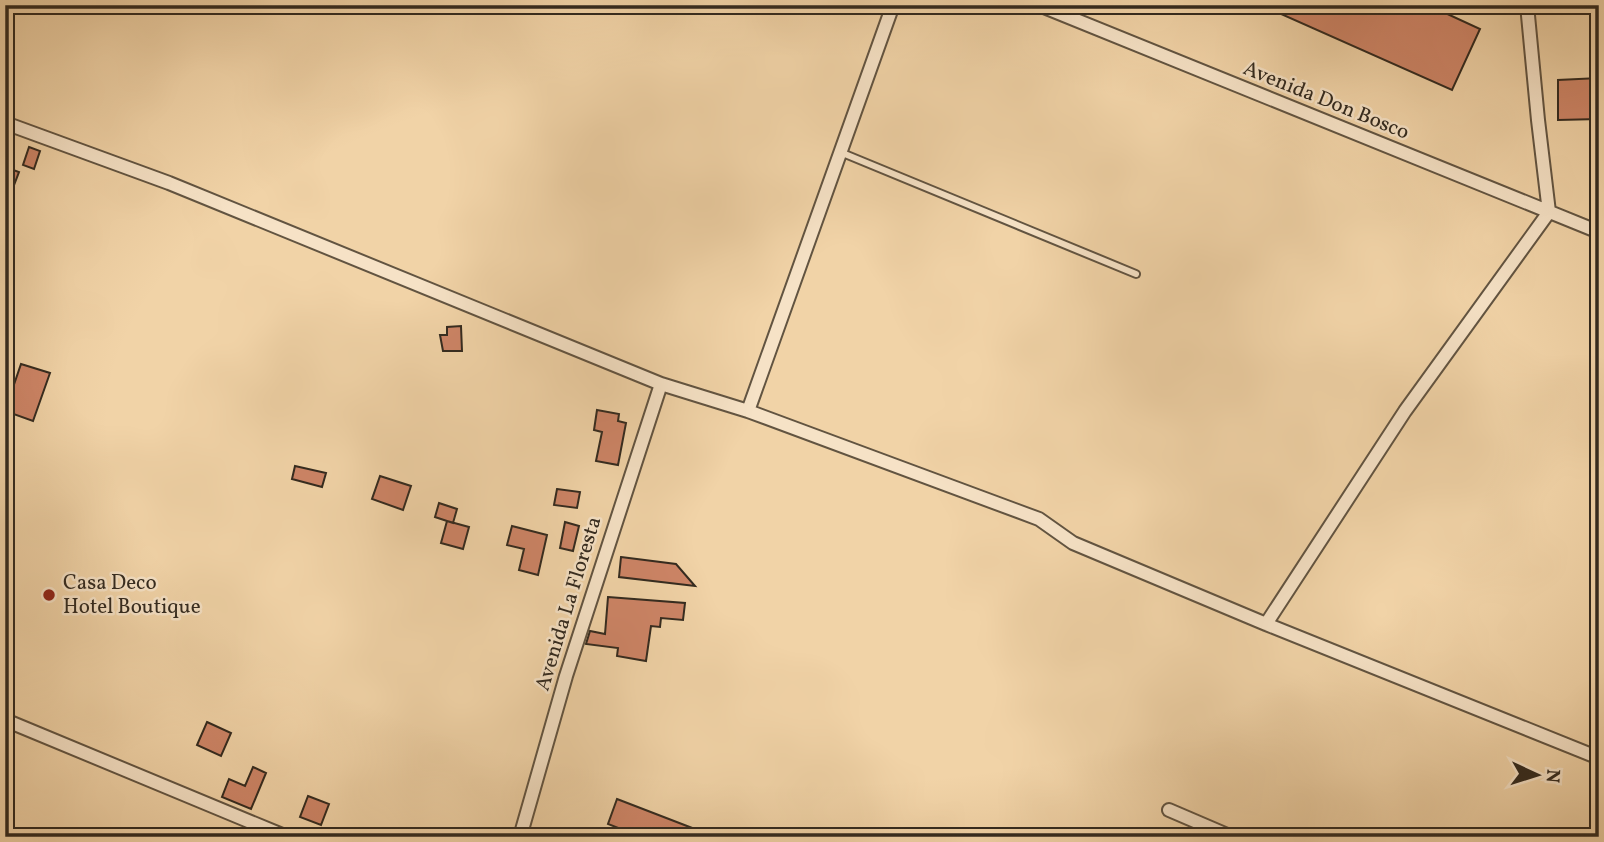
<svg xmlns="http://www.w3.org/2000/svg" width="1604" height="842" font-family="Vollkorn,serif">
<rect width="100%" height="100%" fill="#f1d3a7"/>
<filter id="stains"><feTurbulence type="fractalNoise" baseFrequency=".00286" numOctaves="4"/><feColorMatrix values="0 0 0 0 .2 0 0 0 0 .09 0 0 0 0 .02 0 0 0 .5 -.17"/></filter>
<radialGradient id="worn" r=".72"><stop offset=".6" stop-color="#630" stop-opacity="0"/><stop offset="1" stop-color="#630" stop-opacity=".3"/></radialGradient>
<path fill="#ce8567" stroke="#332a1f" stroke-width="2" d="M1284 5H1428L1480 29 1452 90 1281 14Z
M1599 78V119L1558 120V80Z
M29 147 40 151 34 169 23 165Z
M5 167 19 172 6 206 5 205Z
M461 326 462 351H443L440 335H447V327Z
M21 364 50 373 33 421 5 411Z
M597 410 619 414 618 421 626 423 618 465 596 461 602 432 594 430Z
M295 466 326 473 322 487 292 479Z
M380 476 411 486 403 510 372 499Z
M557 489 580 492 577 508 554 505Z
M439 503 457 509 453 523 435 517Z
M447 521 469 527 463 549 441 543Z
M565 522 579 526 573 551 560 548Z
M512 526 547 535 538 575 519 570 524 549 507 545Z
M621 557 676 564 695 586 619 577Z
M608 597 685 603 683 620 661 618 660 627 651 626 646 661 617 656 618 648 586 644 590 631 605 634Z
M207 722 231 733 221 756 197 745Z
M253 767 266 773 251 809 222 797 229 779 245 786Z
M308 796 329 804 321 825 300 817Z
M617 799 713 836V837H641L608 824Z"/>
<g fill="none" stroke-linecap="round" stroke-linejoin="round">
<defs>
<path id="service" d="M840 152 1136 274"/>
<path id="minor" d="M1039 5 1599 232
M5 123 169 183 661 384 748 411 1039 519 1073 543 1266 624 1599 758
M748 411 893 5
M1266 624 1405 411 1549 212 1538 120 1527 5
M5 720 287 837
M1169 810 1232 837
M520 837 566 676 661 384"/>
</defs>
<use href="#service" stroke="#625441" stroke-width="10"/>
<use href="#minor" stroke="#625441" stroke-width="16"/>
<use href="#service" stroke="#f6e2c6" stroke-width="6"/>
<use href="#minor" stroke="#f6e2c6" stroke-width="12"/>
</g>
<circle fill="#8f2418" stroke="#f6e2c6" stroke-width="2.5" cx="49" cy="595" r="7"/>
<g text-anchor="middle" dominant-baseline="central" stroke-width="5" stroke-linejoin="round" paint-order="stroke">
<g font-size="21" fill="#332a1f" stroke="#f6e2c6">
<text transform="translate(1326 101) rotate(22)">Avenida Don Bosco</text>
<text transform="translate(569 604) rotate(-73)">Avenida La Floresta</text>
</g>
<g font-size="21" fill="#332a1f" stroke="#f6e2c6" text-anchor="start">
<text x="63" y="583">Casa Deco<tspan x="63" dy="24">Hotel Boutique</tspan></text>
</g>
</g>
<rect width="1604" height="842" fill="none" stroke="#f1d3a7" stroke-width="28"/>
<rect x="7" y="7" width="1590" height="828" fill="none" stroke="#332a1f" stroke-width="3.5"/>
<rect x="14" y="14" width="1576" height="814" fill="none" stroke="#332a1f" stroke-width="2"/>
<g transform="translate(1537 775) rotate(94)" stroke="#f6e2c6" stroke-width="5" paint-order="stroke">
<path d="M0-5L12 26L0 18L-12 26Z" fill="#332a1f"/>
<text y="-10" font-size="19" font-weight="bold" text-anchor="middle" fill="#332a1f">N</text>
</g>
<rect width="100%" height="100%" filter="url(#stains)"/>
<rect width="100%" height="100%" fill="url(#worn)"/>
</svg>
